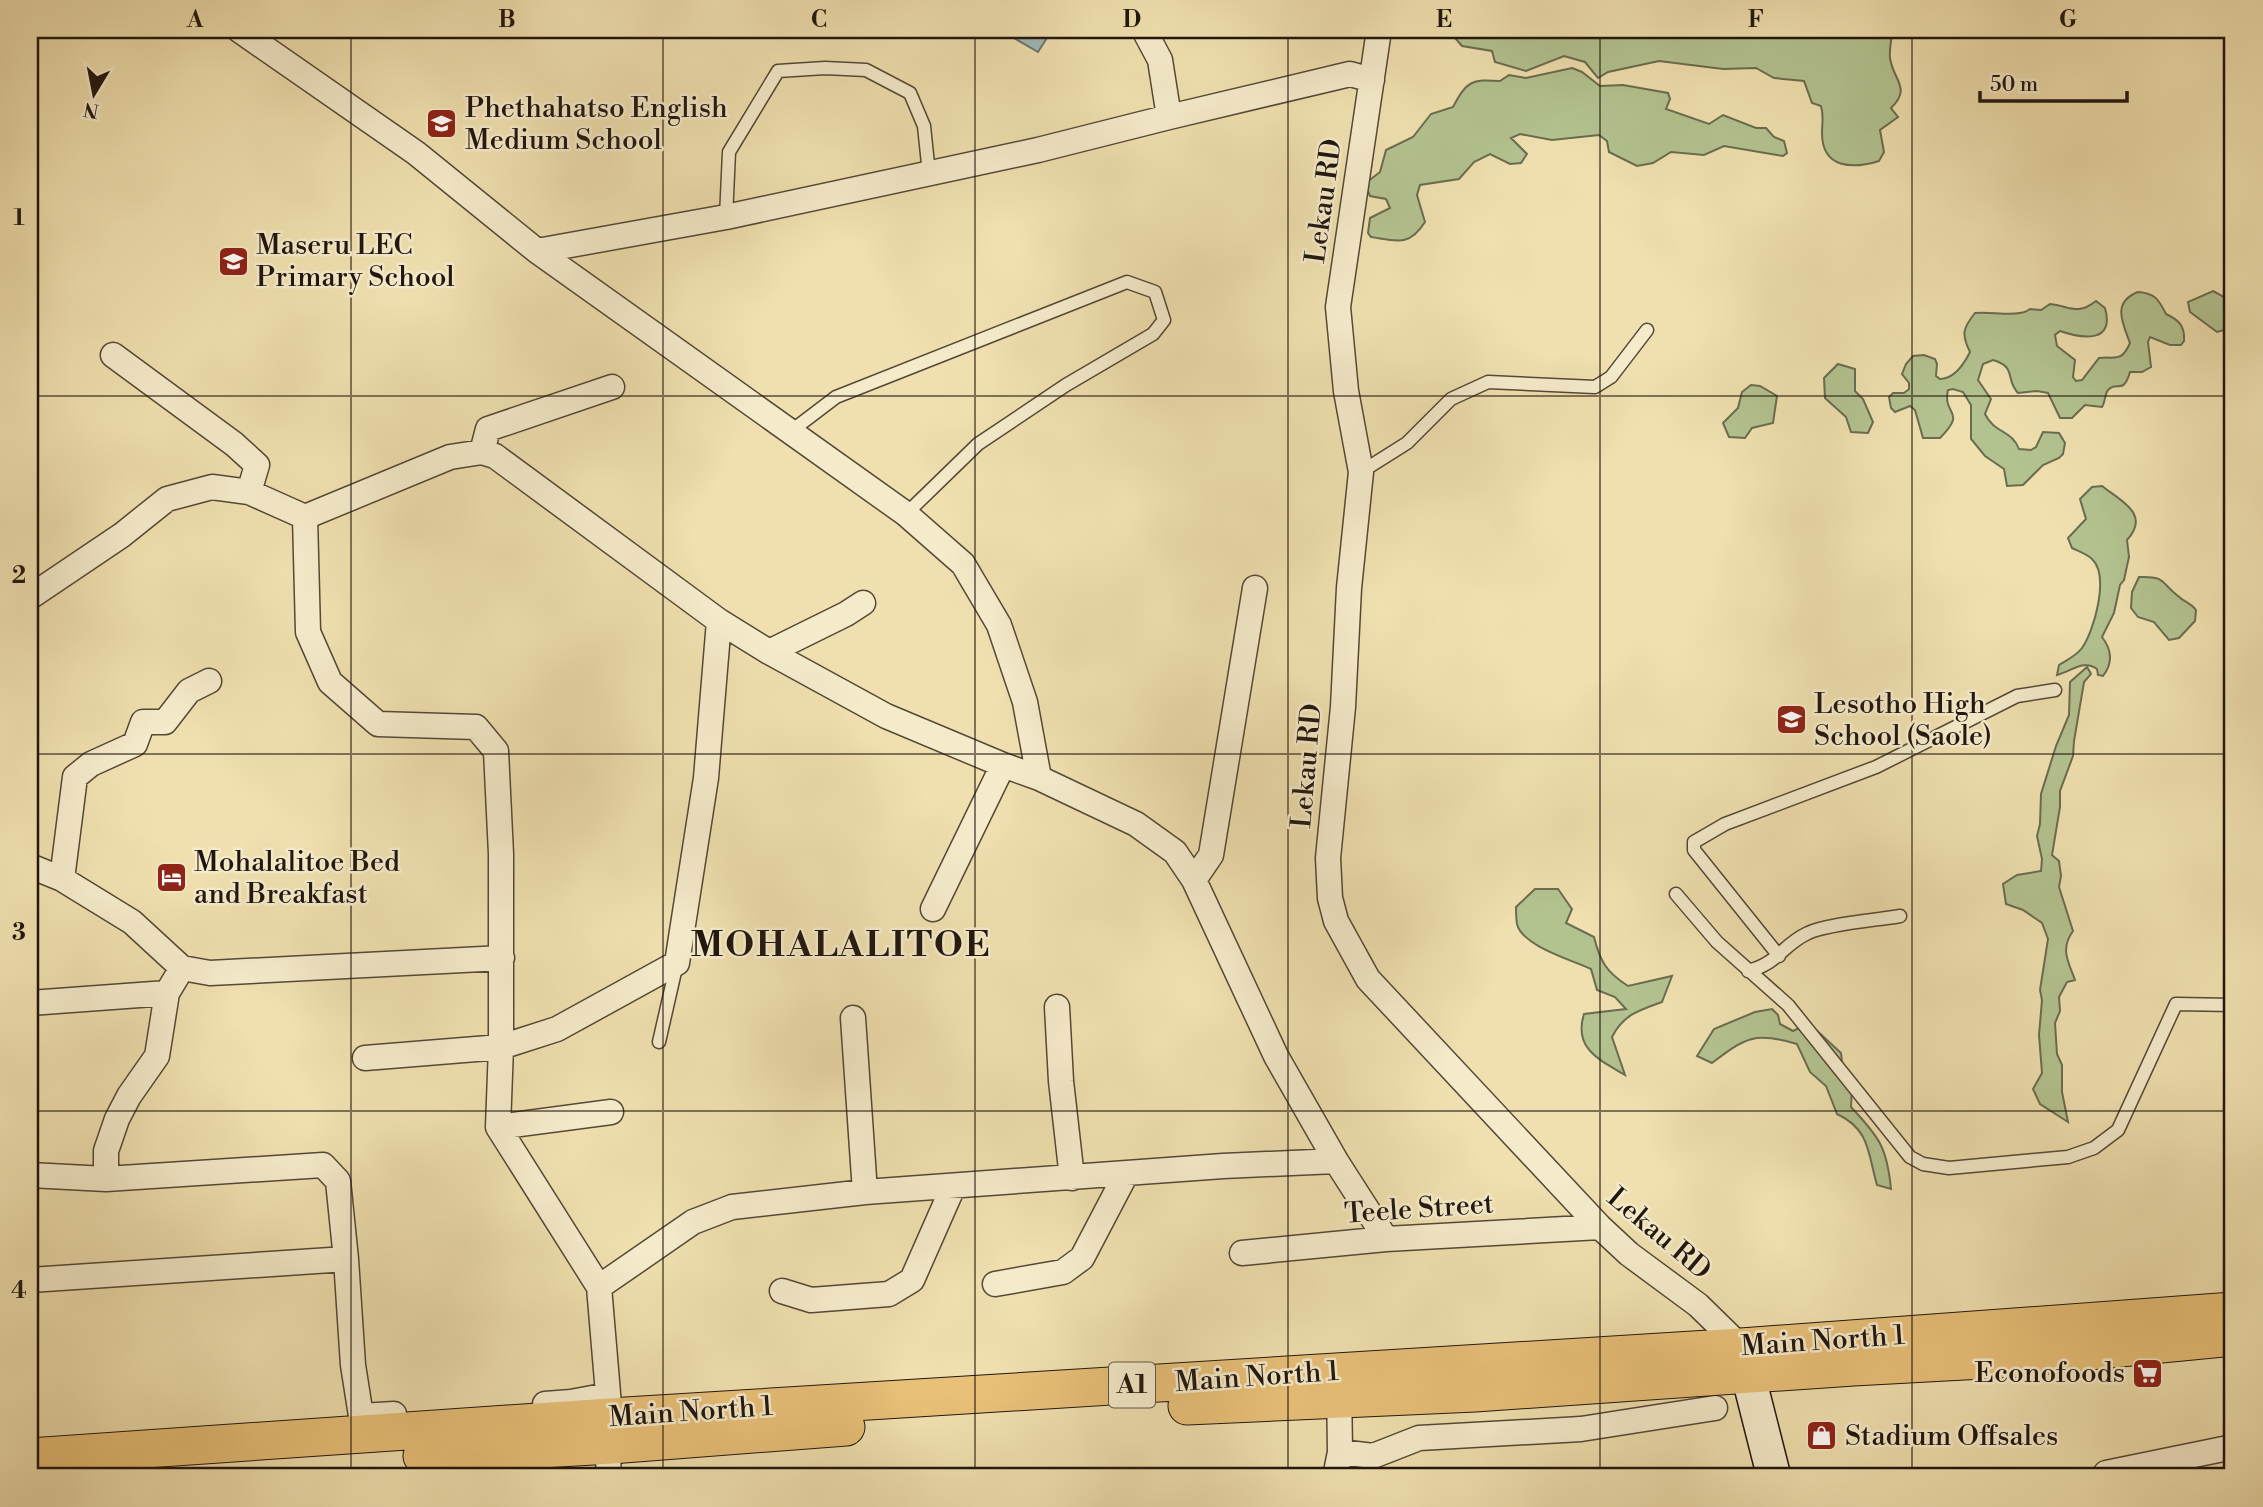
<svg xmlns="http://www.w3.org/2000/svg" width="2263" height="1507" font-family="'Libre Bodoni',serif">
<rect width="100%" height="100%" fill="#f0e0af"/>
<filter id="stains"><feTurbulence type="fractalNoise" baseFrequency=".00286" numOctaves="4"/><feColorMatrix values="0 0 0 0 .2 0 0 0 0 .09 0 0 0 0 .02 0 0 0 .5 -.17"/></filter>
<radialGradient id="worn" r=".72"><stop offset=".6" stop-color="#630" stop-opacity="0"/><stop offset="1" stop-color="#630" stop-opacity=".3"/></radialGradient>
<path fill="#b3c390" stroke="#6a6c50" stroke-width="2" d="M1448 30H1892C1892 38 1889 49 1890 58 1893 80 1912 88 1891 108L1898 117 1880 130 1884 152 1879 161C1853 169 1822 169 1822 133 1822 123 1824 116 1821 106L1812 103 1804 81 1774 78 1756 68 1723 69 1659 61 1608 72 1598 78 1585 62 1564 56 1526 71 1495 62 1492 51 1462 46Z
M1572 68 1582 72 1600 86 1623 85 1668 93 1670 99 1666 109 1709 124 1723 115 1756 128H1766L1774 137 1784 141 1787 153 1783 156 1724 146 1704 155 1671 152 1653 163 1637 166 1609 152 1607 141 1599 135 1552 140 1520 134 1511 138 1527 154 1521 163 1510 164 1490 154 1474 162 1459 179 1420 185 1417 195 1425 222C1409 247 1397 241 1371 237L1368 233 1370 218 1390 208 1386 199 1370 196 1366 187 1367 182 1380 172 1386 150 1413 137 1431 114 1453 107C1467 81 1471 79 1500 81L1509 75 1526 78Z
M2213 291 2233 302 2232 328 2217 332 2190 312 2188 302Z
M2138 292C2155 293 2159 300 2166 314 2179 320 2185 326 2184 341L2181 345H2170L2150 337 2148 342 2151 367 2142 372H2130C2123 396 2117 380 2108 390 2105 393 2105 403 2102 407L2085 405 2072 418H2060L2048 393 2037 391 2018 393C2005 379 2017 367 1993 360L1983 364 1978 380 1991 399 1985 414C1994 433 2012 430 2019 449L2031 450 2036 447 2043 432 2059 433 2065 443 2063 454 2059 458 2043 465 2023 485 2007 486 2004 469 1985 456 1971 439V405L1963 392 1953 389 1948 390C1942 416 1968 410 1940 438H1923L1915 410 1910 406 1895 412 1891 408 1889 397 1893 393H1904L1909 389V383L1902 374 1906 364 1913 356 1924 355 1935 359 1937 364 1936 376 1940 379C1954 379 1964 364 1970 352 1961 334 1963 328 1975 313 1991 311 2019 318 2030 309L2041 310 2050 304C2070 306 2077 316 2096 301L2105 308C2115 343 2083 339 2060 331L2055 335 2057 346 2075 360 2073 377 2076 381 2082 380 2099 358C2116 356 2121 363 2130 343 2122 322 2112 302 2138 292Z
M1838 364 1855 369V391L1863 399 1873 422 1868 433 1851 432 1846 417 1825 398 1824 378Z
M1751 385 1760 386 1777 396 1773 423 1752 428 1745 438 1729 437 1723 423 1738 408 1742 392Z
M2102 486C2121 501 2151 514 2127 540L2129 557 2124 580 2120 585 2114 613 2102 637C2112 650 2113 663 2103 676L2098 675 2097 669C2084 659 2072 671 2057 675L2059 665C2067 660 2076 656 2082 648 2094 631 2110 576 2092 559 2087 554 2078 551 2072 548L2068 538 2086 519 2080 499 2092 487Z
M2139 577C2166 576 2160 582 2178 596 2184 602 2191 603 2196 610L2195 621 2179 638 2169 640 2154 622 2138 617 2131 608 2132 592Z
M2087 667 2091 674 2084 682 2074 741 2073 756 2060 791V807L2052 855 2059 861 2061 876 2059 887 2073 931C2060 949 2068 961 2075 980L2067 982 2059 997 2060 1011 2055 1023 2057 1054 2062 1065V1092L2068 1122 2040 1104 2033 1089 2042 1073 2039 1035 2042 1000 2040 990 2048 939 2042 923 2023 910 2006 904 2003 884 2017 875 2041 871 2042 859 2037 836 2040 824 2041 794 2056 746 2069 715 2070 682Z
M1535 889H1558L1572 909 1566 923 1594 937C1600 961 1606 972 1628 986L1672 976 1662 1002C1639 1010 1623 1015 1612 1037L1625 1075C1600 1060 1573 1049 1584 1014L1626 1009 1615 997 1597 990 1591 969C1572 960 1522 946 1517 924 1516 918 1516 912 1516 907Z
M1772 1009 1778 1015 1780 1024 1793 1031 1803 1026 1815 1029 1841 1053 1843 1070 1852 1088 1851 1107C1879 1137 1887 1147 1891 1189L1877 1185C1868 1154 1870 1129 1837 1114L1826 1086 1810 1072 1797 1044C1755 1031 1745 1038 1712 1063L1697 1056 1714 1029 1755 1012Z"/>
<path fill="#a0bab7" stroke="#6d7874" stroke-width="2" d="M1000 30H1052L1038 52Z"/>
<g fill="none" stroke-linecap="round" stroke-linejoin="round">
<defs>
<path id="lane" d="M726 217 729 152 778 71 825 68 866 70 910 93 924 126 929 174
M790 432 836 397 1127 282 1155 292 1164 320 1153 334 1066 385 978 444 906 514
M1361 472 1407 443 1451 399 1488 382 1595 387 1611 377 1647 330
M1676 894 1717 942 1788 1005 1910 1157 1923 1164 1949 1168 2068 1157 2094 1148 2118 1130 2176 1004 2233 1005
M1779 956 1694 850V842L1725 824 1876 767 2017 696 2055 690
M1748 971C1779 963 1782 945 1808 933 1826 924 1878 920 1900 916
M659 1042 677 963"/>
<path id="street" d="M239 30 416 153 537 251 906 514 963 564 999 625 1025 702 1039 778
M1144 30 1160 60 1169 117
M1379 30 1338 307 1346 391 1361 472 1349 588 1343 707 1328 858 1330 898 1336 921 1368 979 1600 1227 1629 1254 1698 1305 1741 1347
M537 251 726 217 1038 150 1169 117 1350 74 1372 80
M113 355 234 444 257 465 249 492
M482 452 488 429 612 387
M30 597 122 535 167 499 212 487 249 492 305 517
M769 652 846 614 863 603
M30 866 62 879 132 922 182 968 210 973 502 958
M62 879 75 777 91 764 135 744 143 722H165L189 691 209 681
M1194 880 1211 855 1255 588
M933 909 1003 765
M30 1003 167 993
M1057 1007 1061 1081 1072 1178
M853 1018 865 1192
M365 1058 501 1047V854L496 751 476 727 378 724 330 682 308 632 305 517 450 457 482 452 495 456 719 621 769 652 886 716 1003 765 1039 778 1136 824 1175 852 1194 880 1276 1056 1336 1161 1386 1239
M498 1127 611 1112
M30 1175 106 1179 323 1165 338 1181 346 1259 353 1365 361 1416 394 1414
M106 1179V1151L117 1119 129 1096 157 1056 167 993 182 968
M1242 1253 1386 1239 1600 1227
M30 1280 346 1259
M995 1284 1063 1272 1082 1258 1126 1174
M599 1287 693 1222 732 1207 865 1192 1223 1166 1336 1161
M782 1291 811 1300 889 1294 912 1280 953 1187
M545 1404 571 1402 608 1395
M1340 1452 1373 1456 1419 1438 1581 1429 1715 1408
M608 1477 610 1417 599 1287 498 1127 501 1047 557 1029 677 963 706 778 719 621
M1335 1477 1340 1452 1339 1384
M2107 1477 2106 1473 2233 1447"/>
<path id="secondary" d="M1741 1347 1774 1477"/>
<path id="primary" d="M1187 1406 1475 1393 1853 1367 2019 1358 2233 1337
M422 1456 611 1445 846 1427
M30 1457 610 1417 1741 1347 2233 1311"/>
</defs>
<use href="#lane" stroke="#544837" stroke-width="15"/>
<use href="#street" stroke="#544837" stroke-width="27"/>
<use href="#secondary" stroke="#20160f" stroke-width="36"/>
<use href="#primary" stroke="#20160f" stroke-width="39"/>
<use href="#lane" stroke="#f5ebcb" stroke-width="12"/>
<use href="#street" stroke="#f5ebcb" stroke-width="24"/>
<use href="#secondary" stroke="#f5ebcb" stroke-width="33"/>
<use href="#primary" stroke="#e8c078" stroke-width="37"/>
</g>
<path fill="none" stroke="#20160f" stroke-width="2" stroke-opacity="0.55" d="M351 30V1477M663 30V1477M975 30V1477M1288 30V1477M1600 30V1477M1912 30V1477M30 396H2233M30 754H2233M30 1111H2233"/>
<defs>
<symbol id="school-square" viewBox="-11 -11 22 22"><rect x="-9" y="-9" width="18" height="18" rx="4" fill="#8f2418" stroke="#f5ebcb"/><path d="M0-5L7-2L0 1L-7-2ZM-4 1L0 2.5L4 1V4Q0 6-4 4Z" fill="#fff"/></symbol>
<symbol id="hotel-square" viewBox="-11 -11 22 22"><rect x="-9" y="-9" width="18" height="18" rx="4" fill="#8f2418" stroke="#f5ebcb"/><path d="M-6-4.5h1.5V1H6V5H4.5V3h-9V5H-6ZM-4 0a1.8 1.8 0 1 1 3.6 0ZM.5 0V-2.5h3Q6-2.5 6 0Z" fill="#fff"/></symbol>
<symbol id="supermarket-square" viewBox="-11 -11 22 22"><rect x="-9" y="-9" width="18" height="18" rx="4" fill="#8f2418" stroke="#f5ebcb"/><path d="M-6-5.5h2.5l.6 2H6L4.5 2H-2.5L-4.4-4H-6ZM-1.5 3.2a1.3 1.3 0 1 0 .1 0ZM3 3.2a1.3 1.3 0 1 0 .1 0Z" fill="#fff"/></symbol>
<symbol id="shop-square" viewBox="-11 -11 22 22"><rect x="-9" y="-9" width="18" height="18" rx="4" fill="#8f2418" stroke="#f5ebcb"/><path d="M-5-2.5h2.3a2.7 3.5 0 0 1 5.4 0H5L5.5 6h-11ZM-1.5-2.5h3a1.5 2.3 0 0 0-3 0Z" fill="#fff"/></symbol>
</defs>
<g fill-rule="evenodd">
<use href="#school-square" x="424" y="106" width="35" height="35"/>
<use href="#school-square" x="216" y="244" width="35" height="35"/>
<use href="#school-square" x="1774" y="702" width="35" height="35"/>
<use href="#hotel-square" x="154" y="860" width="35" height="35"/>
<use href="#supermarket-square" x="2130" y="1356" width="35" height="35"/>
<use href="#shop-square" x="1804" y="1418" width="35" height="35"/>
</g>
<g text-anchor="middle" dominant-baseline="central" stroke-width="5" stroke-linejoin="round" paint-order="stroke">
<rect fill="#f5ebcb" stroke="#605647" stroke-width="2" x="1109" y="1362.5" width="46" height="45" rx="5"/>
<g font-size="26" font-weight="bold" fill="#20160f">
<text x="1132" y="1385">A1</text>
</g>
<g font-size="28" fill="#20160f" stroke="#f5ebcb" text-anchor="start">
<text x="465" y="108">Phethahatso English<tspan x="465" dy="32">Medium School</tspan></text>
<text x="256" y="245">Maseru LEC<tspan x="256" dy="32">Primary School</tspan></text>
<text x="1814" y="704">Lesotho High<tspan x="1814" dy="32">School (Saole)</tspan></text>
<text x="194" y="862">Mohalalitoe Bed<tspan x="194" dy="32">and Breakfast</tspan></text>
<text x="2125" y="1373" text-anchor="end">Econofoods</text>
<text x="1845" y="1436">Stadium Offsales</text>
</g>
<g font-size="28" fill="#20160f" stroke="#f5ebcb">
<text transform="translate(1324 201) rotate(-82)">Lekau RD</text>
<text transform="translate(1307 766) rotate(-85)">Lekau RD</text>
<text transform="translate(1419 1209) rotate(-4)">Teele Street</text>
<text transform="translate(1659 1234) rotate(40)">Lekau RD</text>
<text transform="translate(1823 1341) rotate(-4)">Main North 1</text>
<text transform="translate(1257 1377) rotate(-4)">Main North 1</text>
<text transform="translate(691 1412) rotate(-4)">Main North 1</text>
</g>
<g font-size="35" font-weight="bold" letter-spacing="2" fill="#20160f" stroke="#f5ebcb">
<text x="841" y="945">MOHALALITOE</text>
</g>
</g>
<rect width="2263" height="1507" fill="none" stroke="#f0e0af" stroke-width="77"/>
<g transform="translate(94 94) rotate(190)" stroke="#f5ebcb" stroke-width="5" paint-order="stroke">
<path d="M0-5L12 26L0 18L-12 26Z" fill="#20160f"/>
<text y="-10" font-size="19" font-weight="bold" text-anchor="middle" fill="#20160f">N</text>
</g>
<path d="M1980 91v10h147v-10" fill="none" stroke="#20160f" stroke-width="3.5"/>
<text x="1990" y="91" font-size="21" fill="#20160f" stroke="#f5ebcb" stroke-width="5" paint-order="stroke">50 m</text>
<rect x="38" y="38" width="2186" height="1430" fill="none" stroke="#20160f" stroke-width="2.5"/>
<g font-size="23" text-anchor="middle" font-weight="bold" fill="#20160f">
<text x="195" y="27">A</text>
<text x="507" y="27">B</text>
<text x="819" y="27">C</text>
<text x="1132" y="27">D</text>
<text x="1444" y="27">E</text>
<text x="1756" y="27">F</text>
<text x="2068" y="27">G</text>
<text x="19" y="225">1</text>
<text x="19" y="583">2</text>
<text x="19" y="940">3</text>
<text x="19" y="1298">4</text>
</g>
<rect width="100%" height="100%" filter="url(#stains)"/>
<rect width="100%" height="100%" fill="url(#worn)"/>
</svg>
